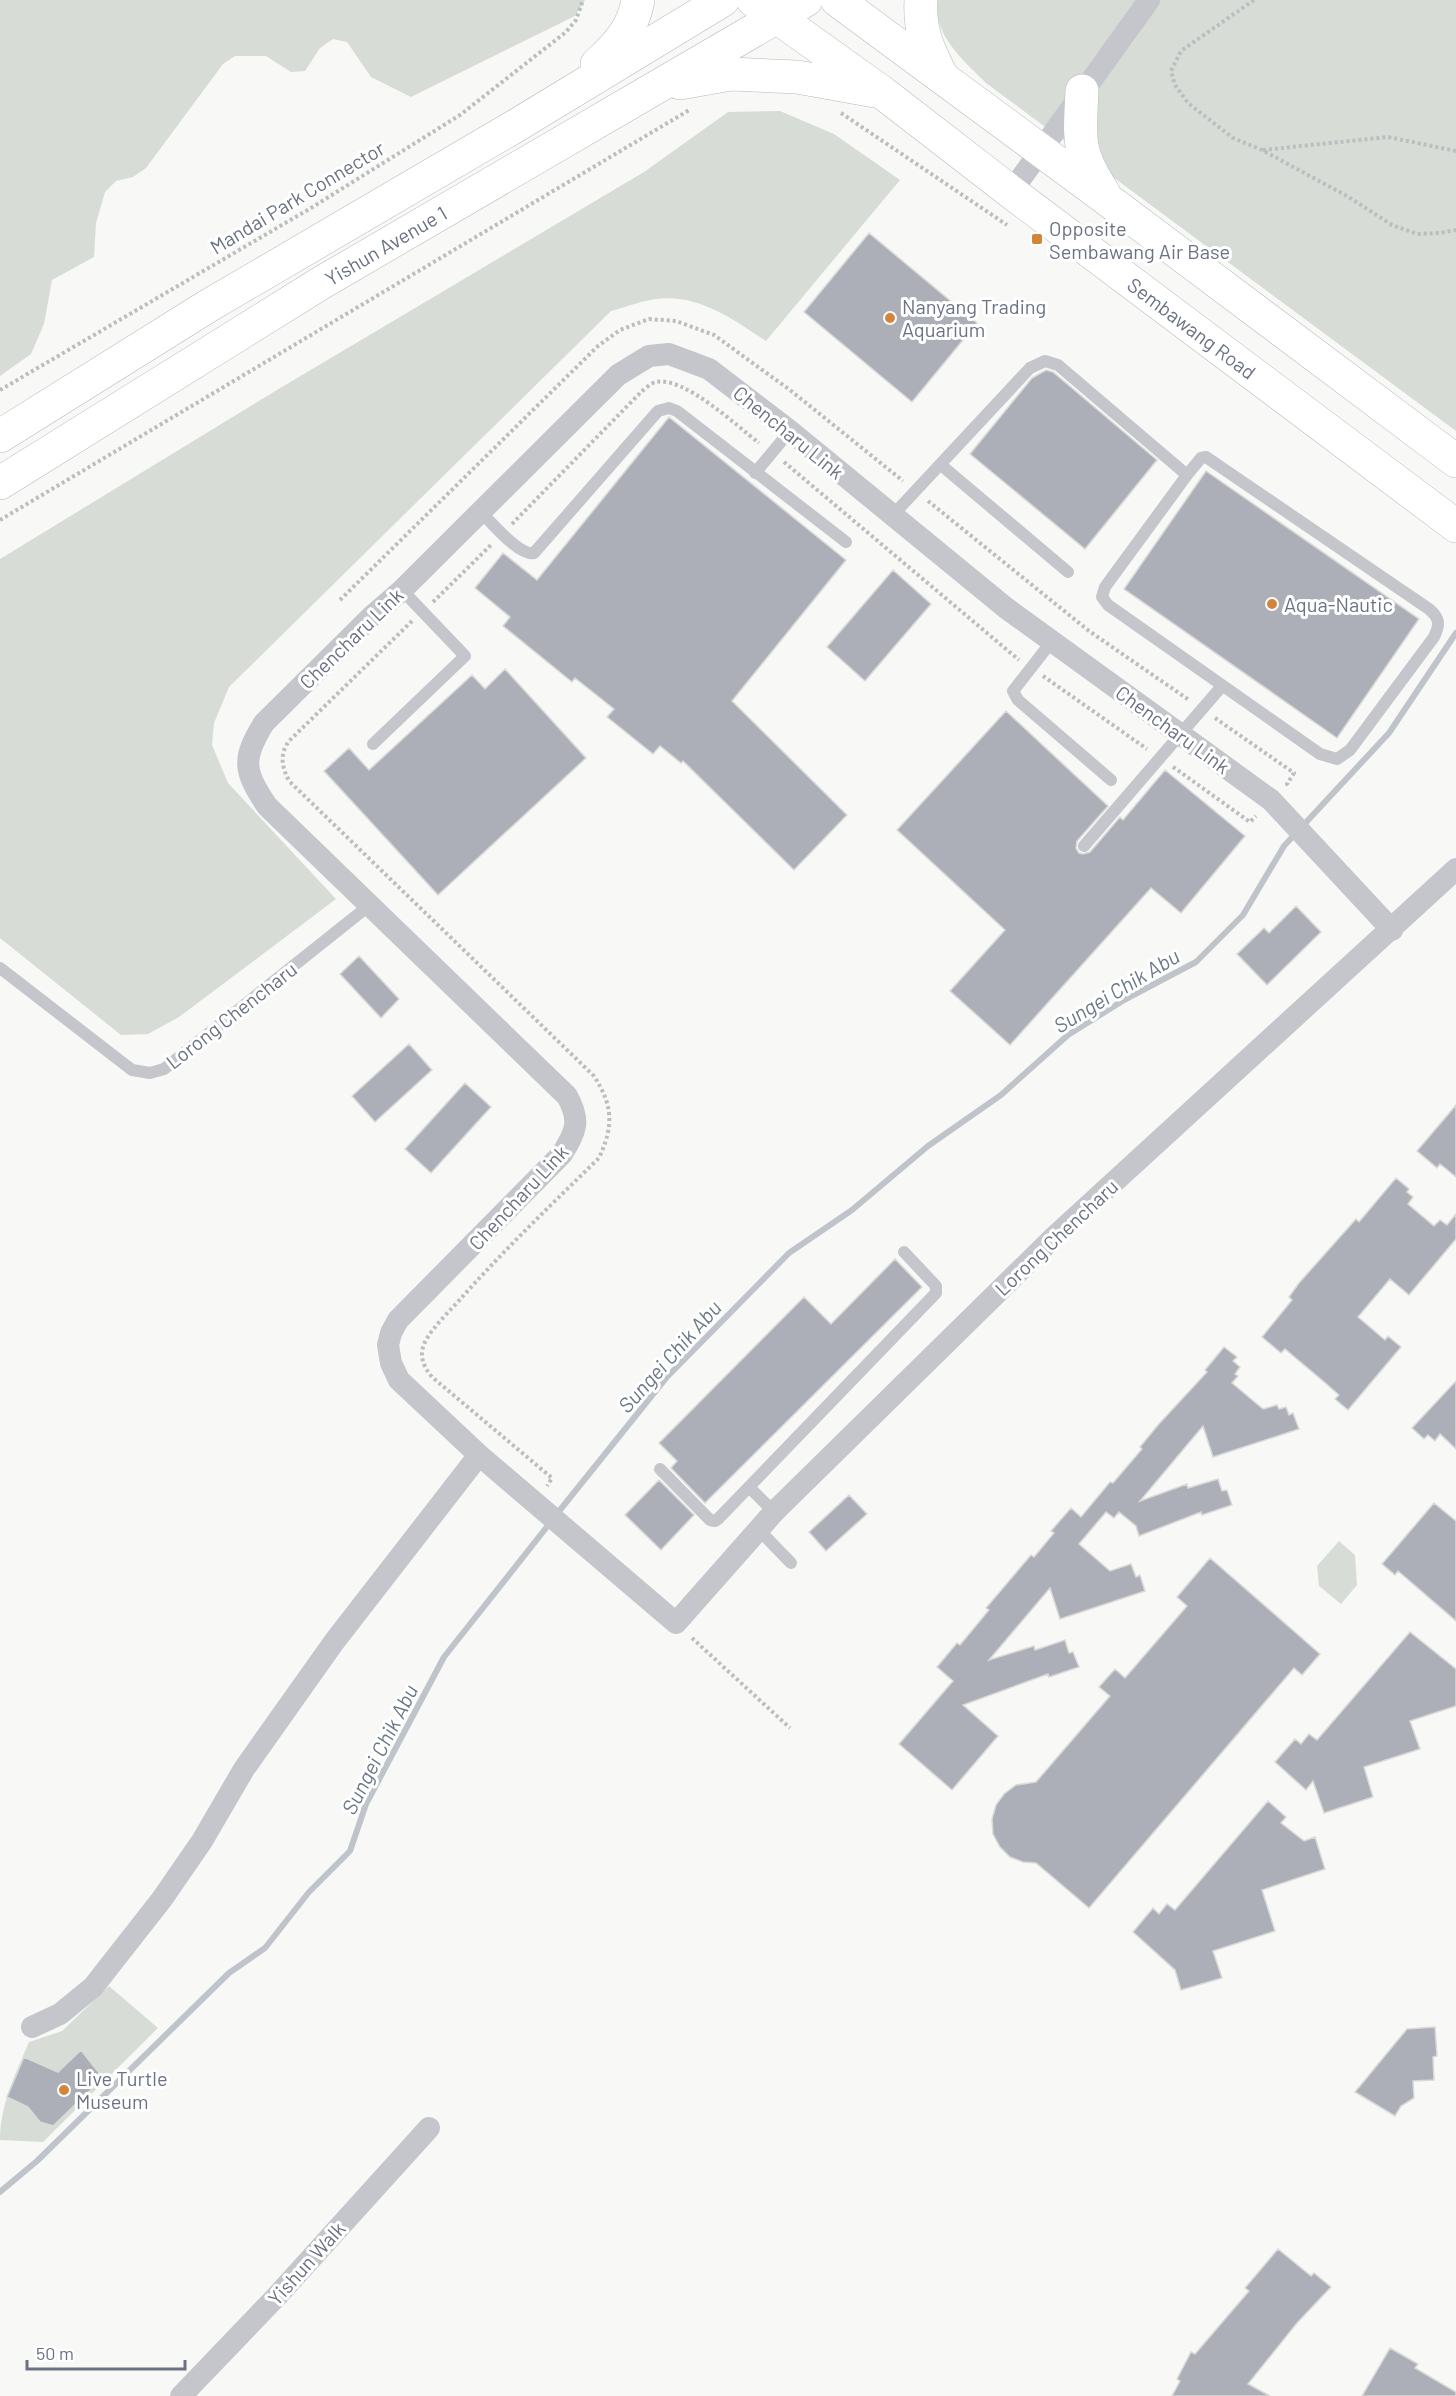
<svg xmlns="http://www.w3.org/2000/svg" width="1456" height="2396" font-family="Barlow,sans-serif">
<rect width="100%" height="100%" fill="#f8f8f6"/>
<path fill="#d7ddd6" d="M0 0H585L575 16 411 97 371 77 347 42 333 39 320 48 305 71 291 72 266 56H235L223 64 146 168 133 177 116 181 105 192 96 223 94 257 52 280 44 324 31 354 0 376Z
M938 0H1456V431L986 83C965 62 931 34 938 0Z
M780 111 834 134 900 180 766 341C732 319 699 294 656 299 641 301 626 307 611 311L229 687 214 723 212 745 228 783 336 899 179 1017 148 1034 121 1035 0 938V559L277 390 644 172 728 112Z
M1339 1541 1355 1555 1357 1585 1341 1604 1319 1586 1317 1566Z
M109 1986 158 2028 43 2142 0 2140C0 2105 15 2075 29 2042L62 2031Z"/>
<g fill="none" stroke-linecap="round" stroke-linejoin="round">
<path stroke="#bfc4cb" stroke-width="6" d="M556 1515 666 1378 789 1253 852 1210 928 1146 1001 1095 1068 1035 1124 1000 1196 962 1243 915 1284 846 1389 733 1456 633
M0 2192 37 2161 229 1973 265 1948 309 1892 350 1851 366 1804 444 1657 550 1523"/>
</g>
<path fill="#acafb8" stroke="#dadad8" stroke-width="1.5" d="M869 233 977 323 912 402 804 312Z
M1046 370 1053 372 1157 460 1085 549 970 454 1032 378Z
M669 417 846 560 732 701 847 815 794 870 683 761 681 763 660 746 653 754 607 717 614 709 575 678 572 682 503 626 510 617 475 588 503 553 537 580Z
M1206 471 1419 619 1337 738 1124 589Z
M893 570 931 604 865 681 827 647Z
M505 669 586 758 438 895 324 771 349 748 369 770 472 675 485 689Z
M1006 711 1108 806 1077 841 1076 848 1079 853 1083 854 1090 852 1120 817 1123 820 1165 770 1245 836 1181 913 1151 888 1010 1045 950 991 1005 930 897 830Z
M1296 906 1321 932 1267 985 1237 954 1264 928 1269 933Z
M359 956 399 999 381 1018 340 974Z
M409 1044 432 1070 375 1122 352 1096Z
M465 1083 491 1107 431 1173 405 1149Z
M1456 1105V1177L1440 1164 1437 1168 1417 1151Z
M1396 1178 1409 1189 1407 1192 1413 1197 1408 1204 1434 1226 1440 1220 1447 1225 1456 1214V1239L1409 1295 1390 1279 1358 1317 1385 1340 1388 1336 1401 1347 1348 1410 1335 1399 1339 1395 1323 1381 1285 1349 1281 1353 1262 1337 1292 1300 1289 1297 1299 1283 1356 1219 1359 1222Z
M895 1259 922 1287 705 1503 671 1468 677 1461 659 1443 804 1297 831 1324Z
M1224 1347 1237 1357 1233 1361 1240 1367 1235 1374 1238 1376 1232 1383 1263 1409 1277 1405 1279 1409 1286 1407 1289 1415 1293 1413 1299 1429 1213 1457 1203 1426 1140 1501 1187 1484 1188 1488 1218 1479 1222 1491 1227 1490 1232 1505 1202 1515 1201 1512 1139 1536 1136 1526 1119 1512 1114 1518 1106 1512 1079 1544 1110 1571 1131 1564 1136 1577 1140 1575 1145 1591 1060 1619 1050 1588 989 1660 1034 1646 1035 1650 1065 1640 1069 1653 1073 1652 1079 1667 1049 1677 1048 1674 963 1705 998 1736 952 1790 899 1744 953 1681 937 1667 957 1643 960 1645 989 1610 986 1608 1031 1555 1034 1557 1054 1533 1051 1531 1071 1508 1081 1517 1110 1482 1113 1483 1142 1449 1140 1447 1158 1425 1207 1372 1205 1370Z
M1456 1381V1449L1440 1434 1435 1441 1428 1435 1424 1439 1412 1428Z
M659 1480 694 1515 661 1550 625 1515Z
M849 1495 867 1514 826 1551 809 1532Z
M1434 1503 1456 1521V1621L1398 1571 1395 1575 1382 1564Z
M1210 1558 1320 1654 1302 1675 1294 1668 1089 1908 1036 1863 1023 1862 1010 1857 1000 1847 993 1834 992 1819 996 1805 1004 1794 1016 1785 1036 1782 1110 1696 1099 1687 1115 1669 1125 1678 1187 1606 1177 1597Z
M1410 1632 1456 1669V1706L1410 1721 1420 1749 1364 1767 1373 1797 1324 1813 1313 1781 1306 1790 1275 1762 1295 1739 1301 1744 1309 1734 1317 1740Z
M1268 1801 1286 1817 1281 1823 1304 1841 1315 1837 1325 1869 1262 1890 1275 1931 1213 1951 1222 1978 1181 1990 1175 1970 1133 1932 1153 1908 1159 1914 1167 1904 1175 1910Z
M1435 2027 1437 2056 1433 2057 1434 2080 1413 2081 1414 2098 1401 2106 1395 2116 1355 2092 1407 2029Z
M81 2050 103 2078 53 2126 40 2122 28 2107 7 2097 24 2057 58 2072Z
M1278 2249 1311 2276 1314 2273 1331 2287 1297 2323 1248 2384 1270 2396H1172L1180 2381 1177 2379 1191 2352 1195 2354 1249 2291 1245 2288Z
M1390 2348 1418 2364 1415 2368 1456 2392V2396H1362Z"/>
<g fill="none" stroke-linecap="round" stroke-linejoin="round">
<defs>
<g id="primary">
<path id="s1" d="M753 0 883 93 1011 192 1456 526"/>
<path d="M837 0 1108 200 1456 461"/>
<path d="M921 0C919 31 928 49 941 75"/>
<path d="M597 64C618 45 633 29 638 0"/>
<path d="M680 83 731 74 797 77 875 91"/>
<path d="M1082 91C1080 139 1076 150 1103 192"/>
<path d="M0 436 208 306 512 128 723 0"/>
<path id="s2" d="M0 483 321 283 806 0"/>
</g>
</defs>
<use href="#primary" stroke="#b6b8bd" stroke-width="34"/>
<path stroke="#bcbdc1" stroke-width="4" stroke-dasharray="3 3" stroke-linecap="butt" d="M1254 0 1181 51 1171 71 1175 85 1188 103 1233 138 1262 150 1347 196 1392 225 1417 234 1440 233 1456 230
M841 113 1007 225
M1263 150 1388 137 1456 151
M0 390 311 208 460 115 566 32 576 20 583 0
M784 462 1019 660
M928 501 1089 631 1189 700
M0 520 691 109
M512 524 641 392C645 389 651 383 656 382 684 376 737 426 759 443
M340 600 598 346 620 330 649 319 676 321 714 335 790 390 903 481
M433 602 492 544
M412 621 289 741C279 755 282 767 289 781L594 1076C613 1106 614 1125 599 1158 553 1203 507 1247 464 1295 452 1309 435 1324 426 1340 418 1355 423 1366 432 1377L552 1478 547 1486
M1043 676 1147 749
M1215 718 1294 773 1287 784 1289 786
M1173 767 1250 822 1256 816
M692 1638 790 1728"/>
<path stroke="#c4c6cb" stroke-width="12" d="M1206 457 1429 609C1440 618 1440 625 1434 637L1350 750 1337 759 1320 754 1108 605 1102 597 1105 587 1187 475 1201 458Z
M941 465 1068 572
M755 473 790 431
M480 511C491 522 519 556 534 553L658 411 669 408 677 411 846 542
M892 516 1030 368 1045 361 1058 365 1187 475
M1052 641 1013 691 1018 700 1111 780
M373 744 465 656 402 590
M1084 846 1222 686
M0 968 132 1070 150 1073 164 1069 371 904
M660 1469 710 1520 715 1521 718 1519 936 1293V1286L904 1252
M749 1487 774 1512
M758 1529 791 1563"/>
<path stroke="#c4c6cb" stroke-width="22" d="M1011 192 1149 0
M1392 930 1271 800 1006 608 790 431 709 369 669 354 649 356 618 375 402 590 371 617 264 723C241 760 244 771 267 806L567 1096C581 1121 576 1131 562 1154L398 1320 391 1333 388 1345 391 1363 399 1380 479 1455 676 1623 774 1512 1054 1237 1456 869
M32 2027 60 2014 93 1987 162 1899 202 1841 244 1769 334 1642 479 1455
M181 2396 277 2296 429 2128"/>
<use href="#primary" stroke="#fff" stroke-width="33"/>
</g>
<g fill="#d3863b" stroke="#fff" stroke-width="2">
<rect x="1031" y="233" width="12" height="12" rx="3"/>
<circle cx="890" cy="318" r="6"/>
<circle cx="1272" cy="604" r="6"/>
<circle cx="64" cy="2090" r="6"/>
</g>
<g text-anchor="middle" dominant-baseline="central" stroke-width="6" stroke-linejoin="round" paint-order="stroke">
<g font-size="20" fill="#6a7284" stroke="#fff">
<text transform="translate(297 197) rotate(-31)">Mandai Park Connector</text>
<text stroke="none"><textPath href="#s2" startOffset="453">Yishun Avenue 1</textPath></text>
<text stroke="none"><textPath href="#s1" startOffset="548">Sembawang Road</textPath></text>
<text transform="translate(789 432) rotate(39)">Chencharu Link</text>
<text transform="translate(351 638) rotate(-44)">Chencharu Link</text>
<text transform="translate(1173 729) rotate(36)">Chencharu Link</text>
<text transform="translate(231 1015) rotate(-38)">Lorong Chencharu</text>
<text transform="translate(518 1197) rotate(-47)">Chencharu Link</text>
<text transform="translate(1056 1237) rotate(-43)">Lorong Chencharu</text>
<text transform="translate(306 2263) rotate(-48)">Yishun Walk</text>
</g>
<g font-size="20" fill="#6a7284" stroke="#fff" text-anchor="start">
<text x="1049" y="228">Opposite<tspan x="1049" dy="23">Sembawang Air Base</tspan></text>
<text x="902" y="306">Nanyang Trading<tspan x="902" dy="23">Aquarium</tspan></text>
<text x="1284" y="604">Aqua-Nautic</text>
<text x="76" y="2078">Live Turtle<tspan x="76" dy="23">Museum</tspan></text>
</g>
<g font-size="21" font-style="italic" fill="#6b7886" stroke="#fff">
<text transform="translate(1116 990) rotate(-31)">Sungei Chik Abu</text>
<text transform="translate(669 1356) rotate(-48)">Sungei Chik Abu</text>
<text transform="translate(379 1749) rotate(-63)">Sungei Chik Abu</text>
</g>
</g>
<path d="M27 2360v9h158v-9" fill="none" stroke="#6a7284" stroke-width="3"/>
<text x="36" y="2360" font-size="18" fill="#6a7284" stroke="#ffffff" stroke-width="4.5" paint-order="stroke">50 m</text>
</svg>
